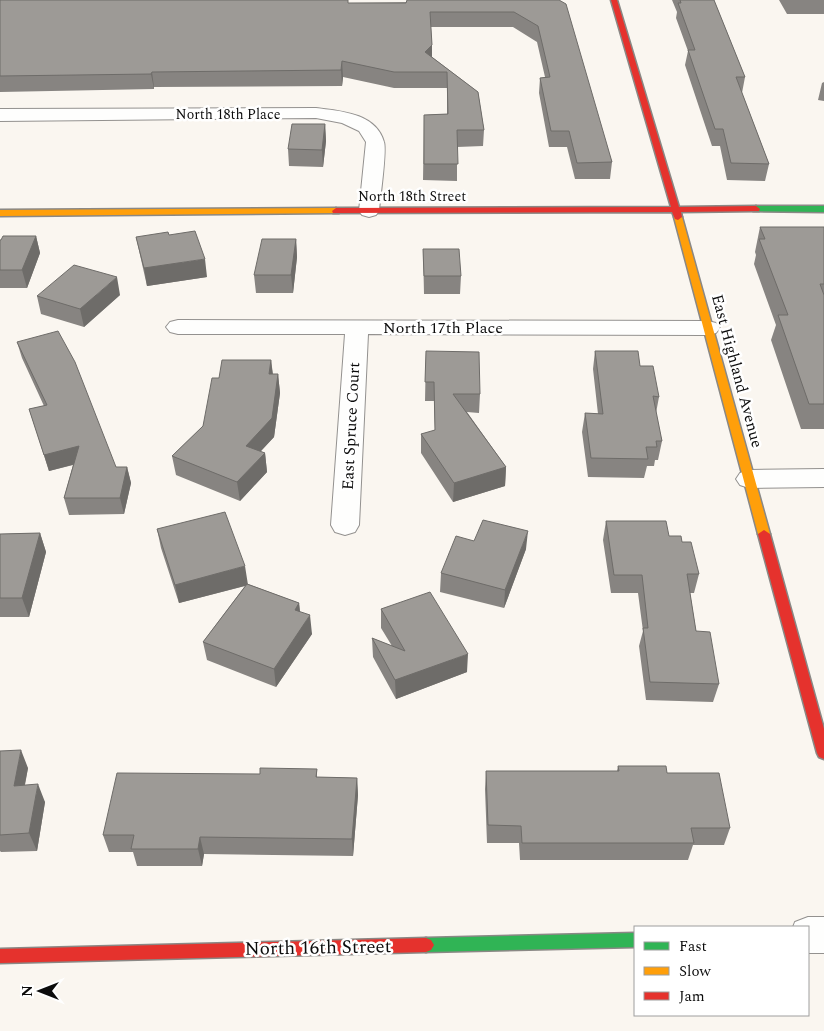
<svg xmlns="http://www.w3.org/2000/svg" width="824" height="1031" font-family="Spectral,serif">
<rect width="100%" height="100%" fill="#faf6f0"/>
<g fill="none" stroke-linecap="round" stroke-linejoin="round">
<defs>
<path id="street" d="M316 108C340 111 376 113 384 142 387 151 380 198 379 211L376 215 369 217 362 215 359 211 366 142 359 131 342 123 316 118 0 121V109Z
M178 320 708 321 716 323 720 328 716 333 708 335 368 334 359 525 355 532 345 535 335 532 331 525 345 334H178L170 332 166 327 170 322Z
M824 469V487L749 488 740 485 736 479 740 473 749 470Z
M808 917H824V953H808V927H793L795 922Z"/>
<path id="fast" d="M756 206H824V212L753 211 752 209Z
M635 933V947L426 952 421 950 418 945 421 940 426 938Z"/>
<path id="slow" d="M336 208 340 211 339 213 0 216V210Z
M678 214 682 217 770 534 764 538 758 534 674 217Z"/>
<path id="jam" d="M611 0H617L679 207 756 206 760 209 759 211 681 212 682 217 678 220 675 219 672 212 333 213 332 211 336 208 671 207Z
M764 530 770 534 824 729V759L819 757 817 753 758 534Z
M426 938 431 940 434 945 431 950 426 952 0 963V949Z"/>
</defs>
<use href="#street" stroke="#93918f" stroke-width="2"/>
<use href="#fast" stroke="#8a8885" stroke-width="3"/>
<use href="#slow" stroke="#8a8885" stroke-width="3"/>
<use href="#jam" stroke="#8a8885" stroke-width="3"/>
<use href="#street" fill="#fefefd" fill-rule="evenodd"/>
<use href="#fast" fill="#30b455" fill-rule="evenodd"/>
<use href="#slow" fill="#ff9f0a" fill-rule="evenodd"/>
<use href="#jam" fill="#e5322d" fill-rule="evenodd"/>
</g>
<path fill="#878481" d="M0 0H325L348 3 559 0 612 162 610 179H575L567 147H549L539 93 540 78 545 77 537 42 513 27H431L432 57 478 92 484 130 483 146 457 147V181L423 180 424 115 447 114V88H394L343 77 342 86 154 87V89L0 92Z
M672 0H714L745 77 742 93 769 164 765 181 727 180 720 146H712L685 65 688 51 676 18 677 12Z
M779 0H824V14H787Z
M824 82V101L818 100 822 83Z
M325 124 326 141 323 167 289 166 288 149Z
M760 227H824V429H801L771 340 776 325 754 264 756 255 755 252Z
M36 236 40 253 27 288H0V240Z
M136 237 207 277 147 286 140 255Z
M296 239 297 257 293 293H256L254 275Z
M423 249 461 276 460 294H424Z
M120 295 84 327 41 314 37 296Z
M17 342 116 467H127L131 483 124 514 69 515 64 498 73 465 49 471 29 409 44 406 22 358Z
M426 351 480 394 479 413 467 412 506 467 505 486 453 502 421 453V434L435 431 434 401H425Z
M595 351 640 366 659 397 656 413 662 441 658 460H655L654 466H647L644 478 588 477 582 432 585 413 598 414 593 369Z
M271 360 273 374H278L280 393 274 437 260 452 265 453 267 472 240 501 176 475 172 456 203 426 219 378Z
M606 521 669 536 682 542 699 574 694 593H690L696 631 719 684 713 702 646 700 639 646 643 631 638 593H611L603 540Z
M157 529 248 584 299 603 300 612 312 634 276 687 207 660 203 642 245 586 179 603 161 548Z
M40 533 46 552 29 617H0V534Z
M474 541 526 549 504 608 440 592 441 573Z
M381 609 467 672 396 699 373 657 372 638 392 646 381 628Z
M0 751 28 768 25 785 45 802 37 851 1 852 0 851Z
M618 766 667 773 730 828 724 845H693L688 860H520L519 843H487L485 789 486 771H617Z
M317 769V777L357 778 358 795 353 856 204 854 202 866H137L133 852H109L103 835 260 774Z"/>
<path fill="#6e6c69" d="M432 45V61L425 52Z
M342 61 343 77 342 86 341 70Z
M152 72 154 87V89L151 74Z
M325 124 326 141 323 167 322 150Z
M36 236 40 253 27 288 22 270Z
M296 239 297 257 293 293 291 275Z
M205 259 207 277 147 286 144 268Z
M117 277 120 295 84 327 80 309Z
M271 360 273 378 269 374Z
M278 374 280 393 274 437 248 465 246 446Z
M79 446 83 462 49 471 44 455Z
M265 453 267 472 240 501 237 482Z
M127 467 131 483 124 514 120 498Z
M506 467 505 486 453 502 454 483Z
M528 531 526 549 504 608 505 590Z
M40 533 46 552 29 617 22 598Z
M245 566 248 585 179 603 175 585Z
M299 603 301 622 295 610Z
M310 615 312 634 276 687 274 669Z
M468 654 467 672 396 699 395 680Z
M21 750 28 768 21 803 14 786Z
M357 778 358 795 353 856 352 839Z
M38 784 45 802 37 851 29 833Z
M200 837 204 854 202 866 198 849Z"/>
<path fill="#9d9a96" stroke="#6e6c69" d="M0 0H348V3H406L407 0H559L566 4 612 162 577 163 569 131H551L540 78 550 77 538 26 514 12H430L432 45 425 52 478 92 484 130H457L458 164H424V115L448 114 447 72H394L342 61 341 70 152 72 151 74 0 76Z
M680 0H714L745 77H736L769 164 731 163 723 129H715L688 50H695L678 3H681Z
M292 124H325L322 150 288 149Z
M760 227H824V284H820L824 295V404H809L778 315H788L759 239H765Z
M195 231 205 259 144 268 136 237 168 232 169 235Z
M3 236H36L22 270H0V240H1Z
M262 239H296L291 275H254Z
M423 249H459L461 276H424Z
M74 265 117 277 80 309 37 296Z
M58 331 75 362 116 467H127L120 498H64L79 446 44 455 29 409 47 405 17 342Z
M426 351 479 352 480 394H453L506 467 454 483 421 434 435 430 434 382H425Z
M595 351H638L640 366H653L659 397 653 396 662 441H656L657 447H646L648 459 591 458 585 413 603 414Z
M222 360H271L269 374H278L272 418 246 446 265 453 237 482 172 456 203 426 212 378H219Z
M225 512 245 566 175 585 157 529Z
M483 520 528 531 505 590 441 573 456 536 474 541Z
M606 521H666L669 536H681L682 542H691L699 574H687L696 631 710 632 719 684 650 682 643 628H648L642 575H614Z
M40 533 22 598H0V534Z
M247 584 299 603 295 610 310 615 274 669 203 642Z
M430 592 468 654 395 680 372 638 405 651 381 609Z
M21 750 14 786 38 784 29 833 0 835V751Z
M618 766H666L667 773H719L730 828H691L694 843H522L521 826 488 825 486 771H619Z
M260 768 317 769 316 777 357 778 352 839 200 837 198 849H131L134 835H103L117 773 260 774Z"/>
<g text-anchor="middle" dominant-baseline="central" stroke-width="5" stroke-linejoin="round" paint-order="stroke">
<g font-size="14" fill="#0c0c0c" stroke="#fff">
<text x="228" y="114">North 18th Place</text>
<text x="412" y="196">North 18th Street</text>
</g>
<g font-size="16" fill="#0c0c0c" stroke="#fff">
<text x="443" y="328">North 17th Place</text>
<text transform="translate(737 371) rotate(75)">East Highland Avenue</text>
<text transform="translate(351 426) rotate(-87)">East Spruce Court</text>
</g>
<g font-size="19" fill="#0c0c0c" stroke="#fff">
<text transform="translate(318 948) rotate(-1)">North 16th Street</text>
</g>
</g>
<rect x="634" y="926" width="175" height="90" fill="#ffffff" stroke="#9e9e9e"/>
<rect x="644" y="942" width="25" height="8" fill="#30b455" stroke="#9e9e9e"/>
<text x="679" y="951" font-size="15" fill="#0c0c0c">Fast</text>
<rect x="644" y="967" width="25" height="8" fill="#ff9f0a" stroke="#9e9e9e"/>
<text x="679" y="976" font-size="15" fill="#0c0c0c">Slow</text>
<rect x="644" y="992" width="25" height="8" fill="#e5322d" stroke="#9e9e9e"/>
<text x="679" y="1001" font-size="15" fill="#0c0c0c">Jam</text>
<g transform="translate(40 991) rotate(270)" stroke="#ffffff" stroke-width="4" paint-order="stroke">
<path d="M0-4L9 19L0 12L-9 19Z" fill="#0c0c0c"/>
<text y="-8" font-size="14" font-weight="bold" text-anchor="middle" fill="#0c0c0c">N</text>
</g>
</svg>
